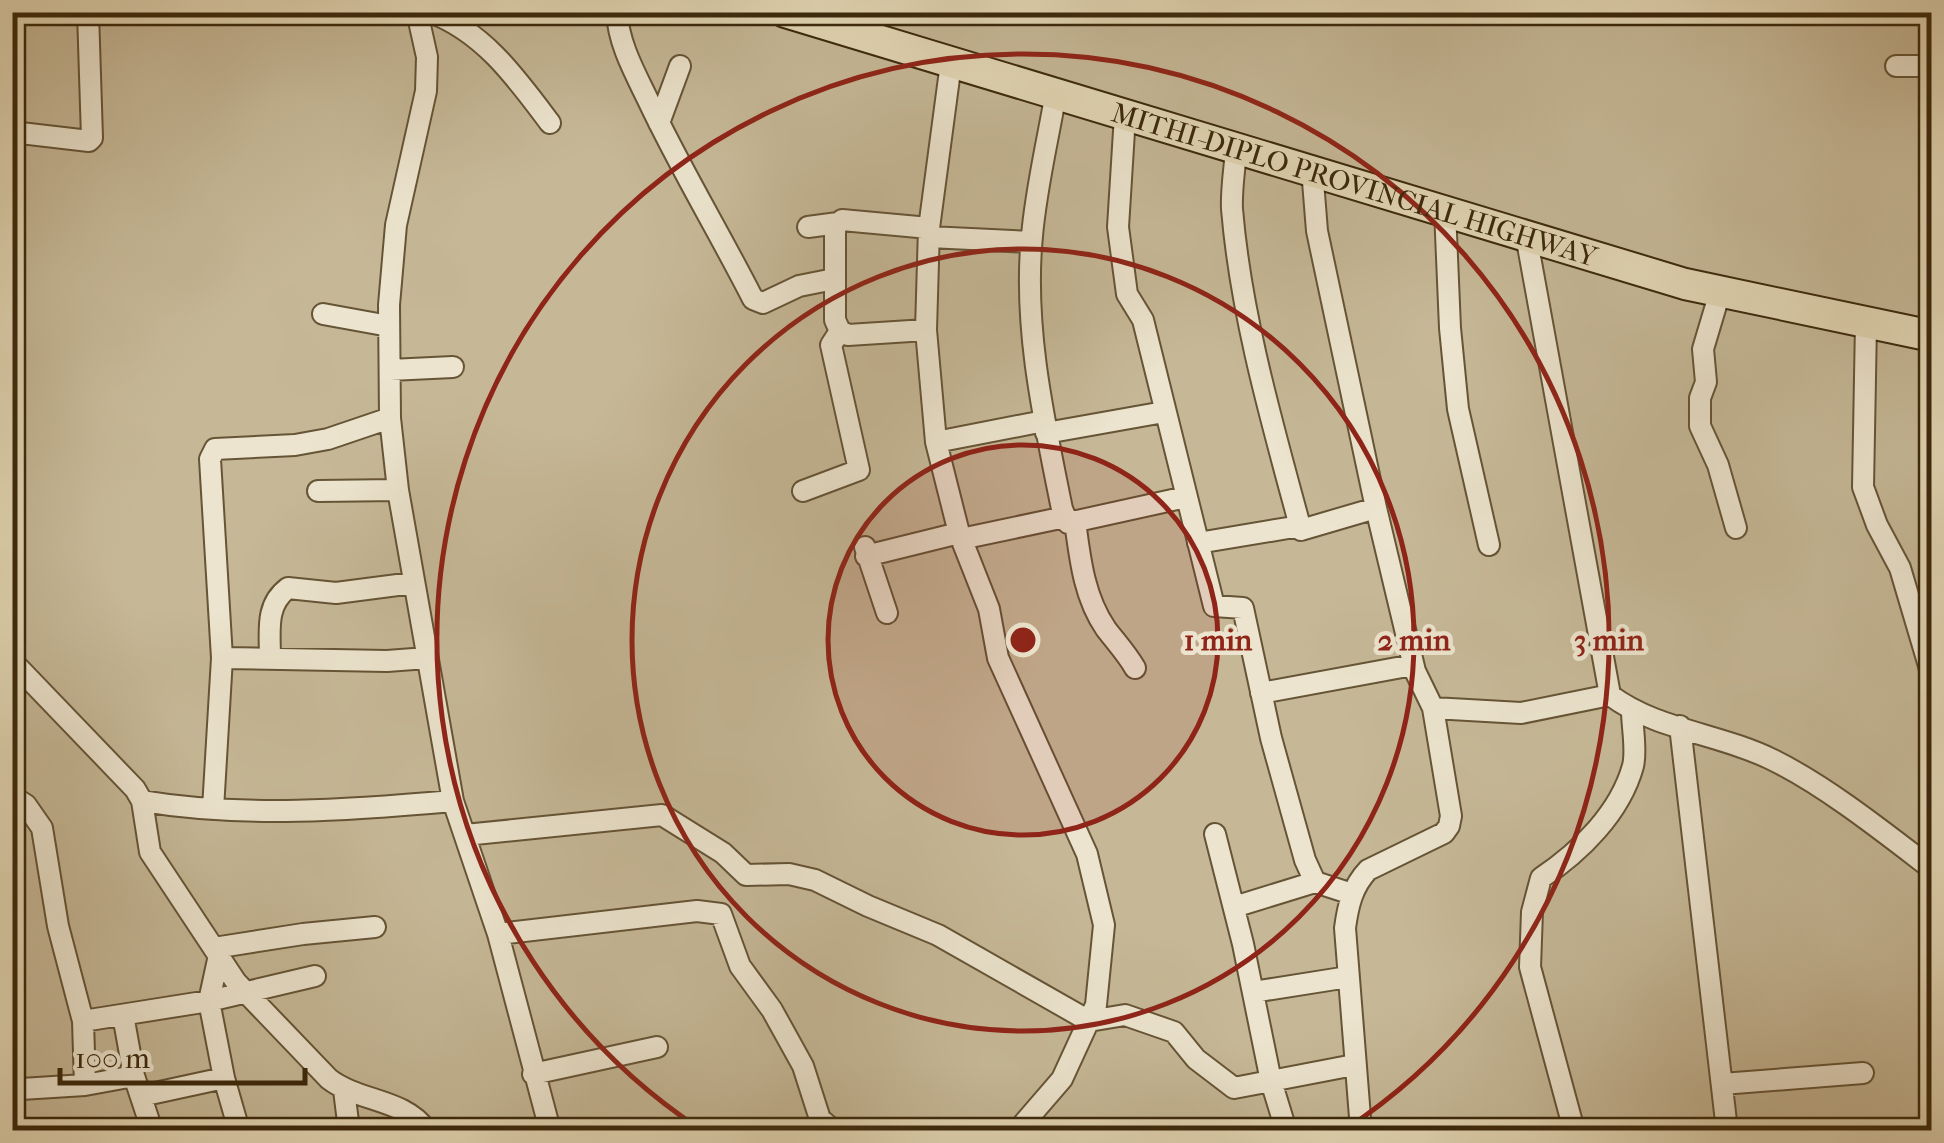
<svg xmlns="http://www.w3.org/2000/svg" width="1944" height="1143" font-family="'IM FELL French Canon',serif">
<rect width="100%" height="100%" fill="#e2d6b4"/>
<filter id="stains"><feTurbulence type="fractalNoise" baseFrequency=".002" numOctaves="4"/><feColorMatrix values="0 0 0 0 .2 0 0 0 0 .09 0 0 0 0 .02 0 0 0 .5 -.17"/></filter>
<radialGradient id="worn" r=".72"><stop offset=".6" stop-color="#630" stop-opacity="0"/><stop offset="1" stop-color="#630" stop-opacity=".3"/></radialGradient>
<path fill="#c6b897" stroke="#807052" stroke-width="2.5" d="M13 13H1931V1130H13Z"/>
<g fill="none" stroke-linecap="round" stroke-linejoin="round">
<defs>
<path id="minor" d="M417 12 427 57 426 91 396 225 389 305 390 418 398 490 453 801 498 934 550 1130
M430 12C484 32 517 79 550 123
M617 12C618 43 635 73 648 100 680 168 719 232 753 299L763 303 799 286 834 279
M951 63 929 228 926 330 936 442 959 533 989 609 998 658 1087 854 1104 925 1096 1005 1062 1079 1018 1130
M1896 66H1932
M1056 92C1048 140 1036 188 1032 236 1023 327 1044 420 1062 509L1068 523 1186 497
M1125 115 1118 227 1127 294 1143 320 1214 606 1243 608 1271 738 1305 860 1315 882 1352 894
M659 123 680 66
M12 132 89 141 92 138 88 12
M1236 148C1235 168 1231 189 1232 209 1241 317 1273 426 1301 530L1376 508
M1312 169 1317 231 1376 508 1415 671 1433 708 1451 816 1449 826 1444 833 1368 870C1352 887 1348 906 1345 928L1361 1130
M1445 210 1450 328 1458 409 1489 545
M808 227 838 223
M1526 235 1610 695C1656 730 1721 734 1773 760 1826 786 1885 833 1932 869
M929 237 1031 242
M1720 292 1703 349 1706 382 1700 398V426L1718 465 1736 528
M323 314 389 326
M1866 323 1863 487 1877 525 1900 568 1932 676
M926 330 848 335 840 331 835 320V227L842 220 929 228
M390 370 453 367
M1046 433 1164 412
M936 442 1044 421
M318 491 398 490
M803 491 859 470 831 345 840 331
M1075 521C1080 559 1084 597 1106 629 1116 642 1127 654 1135 668
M961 539 1065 517
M1198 543 1300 526
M865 547 887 613
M866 556 959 533
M222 658 387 661 427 658
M270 658C270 631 265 605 288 588L336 593 413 583
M12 661 135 789 142 801 150 852 236 982 329 1079C359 1102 405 1099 426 1130
M1261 693 1413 665
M1433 708 1521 713 1610 695
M1680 726 1727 1130
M12 796 26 805 42 828 58 926 83 1021 85 1085
M142 801C243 818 351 810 453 801
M213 809 222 658 210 459 215 449 295 445 328 439 390 418
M1215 834 1243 944 1271 1081 1286 1130
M465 835 662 815 723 853 746 875 789 874 815 880 868 906 938 935 1089 1021 1125 1015 1174 1032 1196 1059 1234 1088 1354 1065
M1234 907 1315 882
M498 934 697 911 721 914 740 966 772 1010 803 1066 820 1119 833 1130
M214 948 303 934 375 927
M219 955 209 1001 224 1078 239 1130
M1253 992 1348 977
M123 1015 134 1076 152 1130
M83 1021 209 1001 315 976
M533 1074 657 1047
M1722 1084 1863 1073
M12 1085 21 1089 85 1085 134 1076
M344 1090 349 1130
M141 1096 224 1078
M1574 1130 1530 967 1532 912 1541 878C1580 852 1620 813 1633 766 1637 750 1632 727 1632 711"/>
<g id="primary">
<path id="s1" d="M785 12 1685 284 1932 336"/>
</g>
</defs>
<use href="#minor" stroke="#655436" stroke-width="24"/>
<use href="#primary" stroke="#3b280c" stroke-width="34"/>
<use href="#minor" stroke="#ece4ce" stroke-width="20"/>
<use href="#primary" stroke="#e2d6b4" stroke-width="30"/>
</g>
<circle cx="1023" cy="640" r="195" fill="#8f2418" fill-opacity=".12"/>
<g fill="none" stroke="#8f2418" stroke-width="5">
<circle cx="1023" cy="640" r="195"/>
<circle cx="1023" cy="640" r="391"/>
<path d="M700 1129A586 586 0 1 1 1346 1129"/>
</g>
<g text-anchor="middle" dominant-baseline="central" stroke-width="9" stroke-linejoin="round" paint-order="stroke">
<g font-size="28" fill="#3b280c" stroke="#ece4ce">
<text stroke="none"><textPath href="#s1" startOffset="595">MITHI-DIPLO PROVINCIAL HIGHWAY</textPath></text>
</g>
</g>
<circle cx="1023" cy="640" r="15" fill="#8f2418" stroke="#ece4ce" stroke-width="5"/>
<g font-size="30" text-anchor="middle" font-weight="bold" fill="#8f2418" stroke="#ece4ce" stroke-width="9" stroke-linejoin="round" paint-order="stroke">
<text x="1218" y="650">1 min</text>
<text x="1414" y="650">2 min</text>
<text x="1609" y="650">3 min</text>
</g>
<rect width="1944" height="1143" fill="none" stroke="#e2d6b4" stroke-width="50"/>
<rect x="15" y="15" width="1914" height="1113" fill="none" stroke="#3b280c" stroke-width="5"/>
<rect x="25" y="25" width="1894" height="1093" fill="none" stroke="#3b280c" stroke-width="2.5"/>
<path d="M60 1068v15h245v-15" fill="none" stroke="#3b280c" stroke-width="5"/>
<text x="75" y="1068" font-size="30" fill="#3b280c" stroke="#ece4ce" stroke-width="8" paint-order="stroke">100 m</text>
<rect width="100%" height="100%" filter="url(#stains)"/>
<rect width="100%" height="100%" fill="url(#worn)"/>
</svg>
